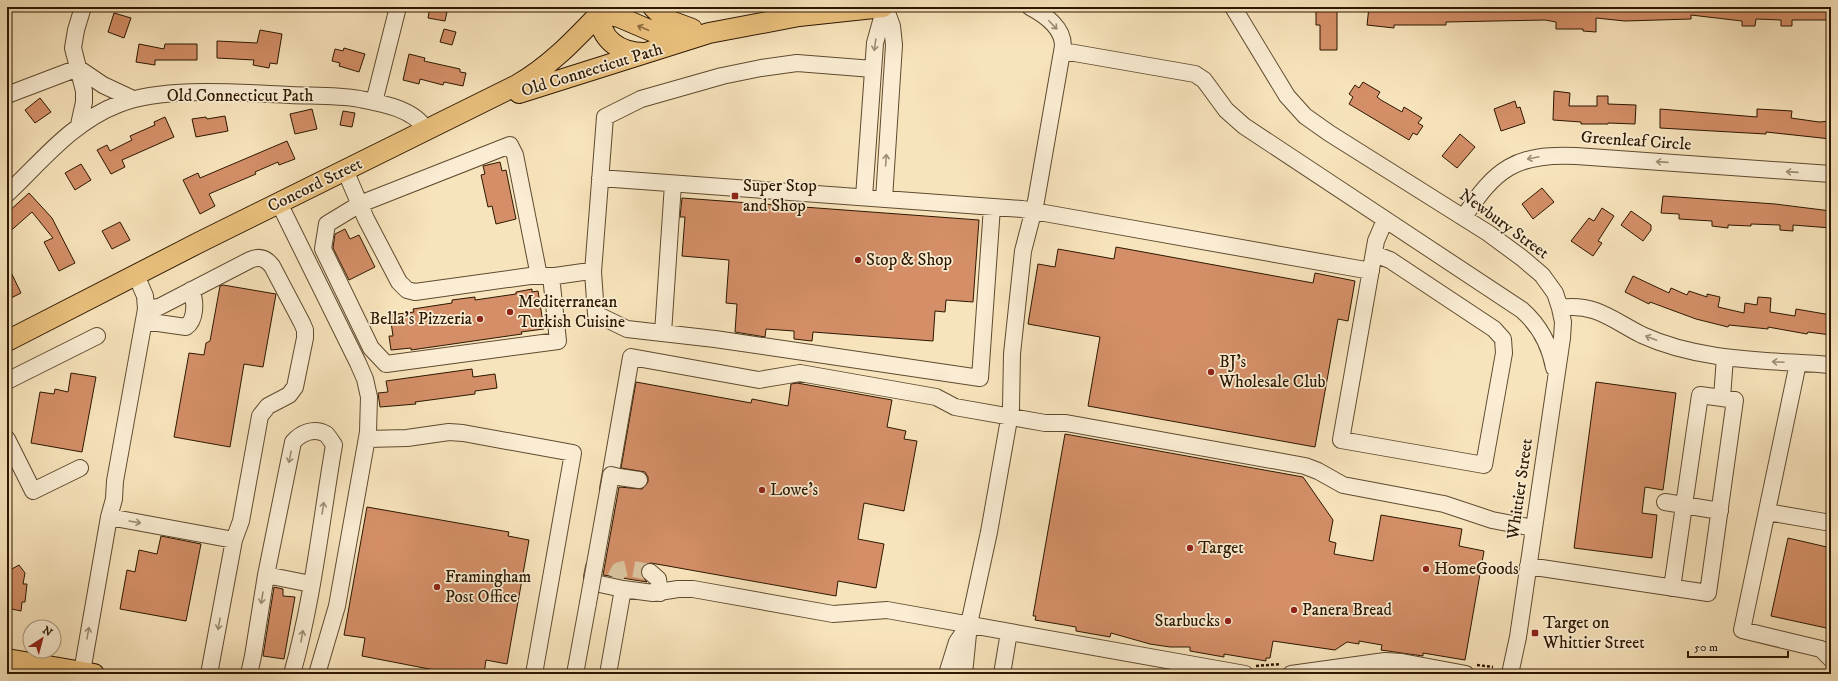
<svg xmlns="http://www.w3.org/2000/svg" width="1838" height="681" font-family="'IM FELL DW Pica',serif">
<rect width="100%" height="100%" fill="#f8e4bc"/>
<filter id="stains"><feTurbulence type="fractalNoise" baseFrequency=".005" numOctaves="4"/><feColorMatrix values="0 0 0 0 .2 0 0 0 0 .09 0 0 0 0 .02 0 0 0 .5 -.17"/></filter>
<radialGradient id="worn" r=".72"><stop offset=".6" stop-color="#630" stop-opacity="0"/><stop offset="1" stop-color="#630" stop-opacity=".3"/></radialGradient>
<path fill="#d48f68" stroke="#2c1700" d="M430 7H448L445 21 428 18Z
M1316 7H1337V50H1320V25H1316Z
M1369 7 1410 11 1421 10V7H1831V20H1792V26H1781V20L1756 19 1755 26H1742V21L1691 15V19L1625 21 1596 18V32L1583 31V29H1556V22L1545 20 1446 22V25H1394V28L1367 25Z
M114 13 131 18 124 38 108 32Z
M444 29 456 32 452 45 440 42Z
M260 30 282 34 277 64 270 63 269 68 253 65 254 60 217 58V41L257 43Z
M139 44 164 49 165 44H197V60H155V65L136 62Z
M344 48 365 54 359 72 339 66 340 63 332 61 335 49 343 51Z
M409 54 425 58 424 61 460 69V72L466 73 463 86 444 82 443 85 420 79 419 84 403 80Z
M1363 82 1380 92 1377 97 1381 100 1402 112 1404 107 1422 118 1418 123 1423 126 1417 135 1413 133 1409 140 1349 104 1353 97 1349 94 1355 85 1359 88Z
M1554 91 1570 93 1569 106H1597V96H1608V104L1636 105 1635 124 1608 123V124H1581V122L1553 120Z
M40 98 51 112 35 123 25 110Z
M1515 101 1517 108 1520 107 1525 123 1501 131 1494 109Z
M312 109 317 129 295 134 290 114Z
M1660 109 1757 117V109L1792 111 1791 118 1819 122 1831 121V139L1766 132V134L1660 128Z
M343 111 355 113 352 127 340 125Z
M225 116 228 131 196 137 192 119 206 117 207 119Z
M165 117 174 137 122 160 125 167 111 174 97 150 107 145 110 151 132 140 130 136 155 125 154 122Z
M1460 134 1475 147 1457 168 1442 156Z
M287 141 295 159 279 165 278 162 255 172 256 174 209 194 215 206 200 214 183 180 198 173 200 178Z
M500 162 502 171 506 170 516 219 496 224 492 206 488 207 481 175 485 174 483 166Z
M81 164 91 180 75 190 65 173Z
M1542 188 1554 202 1533 219 1522 204Z
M29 193 52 218 75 263 59 271 44 242 53 238 32 212 7 234V213Z
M1663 196 1775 204 1831 211V228L1793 225V231L1780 230V225L1751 224V226L1728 225V228L1712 226V221L1679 219V214L1661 213Z
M682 198 979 220 973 302 946 300 945 312 935 311 933 341 813 332 812 341 794 339V331L766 329 765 337 735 332 737 304 726 303 729 260 682 256 685 217H680Z
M1602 208 1614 216 1598 241 1602 243 1593 256 1571 241 1589 218 1594 221Z
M1631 211 1651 225V230L1643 241 1621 225Z
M120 222 130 240 112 249 102 231Z
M345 229 350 239 359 235 375 267 349 280 333 248 335 234Z
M1116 247 1313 283 1315 273 1355 281 1348 321 1338 319 1315 447 1088 406 1100 337 1028 324 1038 264 1055 267 1058 249 1114 259Z
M7 264 21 293 7 300Z
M1633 276 1669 293 1671 288 1687 295 1689 291 1707 297V294L1720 297 1718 307 1744 313 1745 303 1757 305 1758 297 1771 298 1770 312 1795 316 1796 309 1831 315V335L1808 332 1807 334 1768 327V329L1729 325 1728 327 1696 319 1650 302 1649 304 1625 292Z
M223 285 276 294 263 367 244 364 230 447 174 437 189 353 204 355 206 343 210 341 220 286Z
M532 289V292L538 291 544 329 521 332 522 334 411 350V348L391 350 389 336H393L390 315 414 312 413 309 452 303V300L475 297V300L516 294V292Z
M472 369 473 377 495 374 497 388 475 391V394L415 402 416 404 380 407 378 393 388 392 386 381Z
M71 373 96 377 82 452 31 443 40 392 54 394 55 389 68 392Z
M636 382 751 403 752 399 788 406 791 384 797 383 892 400 887 427 906 431 904 439 917 441 904 511 864 503 858 539 884 544 876 588 838 581 836 596 651 563 643 565 641 570V575L647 582 603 575 619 487 642 489 648 482V477L645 472 621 468Z
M1596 382 1676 393 1663 490 1645 487 1642 513 1657 515 1652 558 1574 548Z
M1065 434 1303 477 1333 520 1329 541 1336 543 1334 554 1373 561 1381 515 1462 529 1459 546 1484 551 1465 660 1423 653V656L1381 650 1382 645 1359 641V644L1347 642 1335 650 1273 641 1270 658H1266V661L1224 654V657L1190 651V647H1170L1150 644 1111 633 1110 637 1076 631V627L1035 620 1036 616H1033Z
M367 507 509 532 508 536 529 540 507 664 486 660 484 674H463L450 672V673L362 656 365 638 344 635Z
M161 536 201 544 186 621 120 609 127 570 135 572 139 550 157 554Z
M1788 538 1831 548V629L1771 616Z
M19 565 25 573 23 584H27L25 602H22L21 611 7 608V584L10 570Z
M274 587 283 589V596L295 597 284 659 263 656Z"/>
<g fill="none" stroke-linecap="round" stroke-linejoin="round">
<path stroke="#d9c5a0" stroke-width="16" stroke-dasharray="16 8" stroke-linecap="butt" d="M615 578 619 570 628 568 650 572"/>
<defs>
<path id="minor" d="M1233 7 1287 96 1305 116 1329 133 1488 233 1522 258 1542 275 1555 293 1560 308 1563 322 1562 338 1518 637 1510 674
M1063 51 1195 74 1204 80 1226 110 1244 126 1522 310C1540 326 1550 345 1554 368
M873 69 797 63 761 68 722 76 641 99 605 117 593 272 596 314 627 329 715 339 980 378 992 207
M7 95 78 68 103 85 133 99
M374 102 398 7
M79 125 84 102V91L73 48 76 30 83 7
M345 170 366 219 399 282 407 290 415 292 530 276H555L583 272H593
M600 178 1022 209 1371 271
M7 194C42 161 72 122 119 104 165 86 241 93 290 95 313 96 337 95 360 99 381 103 415 109 426 130
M864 197 875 43 885 7
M884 199 894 45 892 26 885 7
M279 203 358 363 365 379 369 397 368 432 337 606 317 674
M1464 217C1495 169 1516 153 1576 156L1831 174
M1374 254 1390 260 1494 329 1503 339 1504 353 1484 465 1341 440 1376 241 1385 220
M539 276 515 155 510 145 360 204 327 224 323 249 371 348 386 364 558 341 551 276
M1560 308C1594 302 1614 321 1642 335 1701 362 1768 360 1831 365
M146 309 159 307 250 260C259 256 266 258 272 266L302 323 305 330V338L295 387 289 395 268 406 260 416 241 521 234 540
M144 321 186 327C196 320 196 301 191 290
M663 333 673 184
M1798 363 1742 630 1821 649 1831 659
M7 381 97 336
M7 439 33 491 80 468
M367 439 407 438 449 432 463 433 573 453 534 674
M619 477 639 480
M608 489 631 357 759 380 800 373 936 397 955 407 1045 423H1066L1305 466 1318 471 1343 485 1444 504 1492 520 1533 528
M1665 502 1720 511
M1767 512 1831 523
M109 517 114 499 115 481 146 309 145 296 136 275
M1528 566 1708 593 1735 400 1722 398 1725 357
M594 567 592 577 595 583 623 589 608 674
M650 572 658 579 660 593
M266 575 311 584
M1672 588 1700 395 1722 398
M623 589 653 593 678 589H693L833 614 887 610 1245 674
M82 672 109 517 234 540 209 674
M249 674 253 656 266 575 293 442C301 433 314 427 326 434 329 437 332 442 334 445 321 521 313 600 292 674
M575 674 588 603
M947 674 957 642 968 626
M964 674 969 624 989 532 1011 408 1012 354 1023 251 1036 201 1063 46C1063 27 1045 15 1030 7
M1002 674 1009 632
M1291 674 1385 661 1402 662 1466 674"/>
<path id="major" d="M653 7 665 19 692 29
M600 13 619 17 654 32 689 34
M600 13C599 39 619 53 644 53
M519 93 709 33 799 16 883 7
M7 341 200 242 517 85C552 65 578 36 606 7
M7 659 94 674"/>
</defs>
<use href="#minor" stroke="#5f4a2f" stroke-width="18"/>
<use href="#major" stroke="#2c1700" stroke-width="22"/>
<path stroke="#2c1700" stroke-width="2.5" stroke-dasharray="3 2" stroke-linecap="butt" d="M1477 665 1493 667
M1256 666 1281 664"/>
<use href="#minor" stroke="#faedd3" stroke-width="16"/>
<use href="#major" stroke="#ecc27e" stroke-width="20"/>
<defs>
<path id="minor-bridge" d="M588 603 611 475 619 477"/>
</defs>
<use href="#minor-bridge" stroke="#5f4a2f" stroke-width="18" stroke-linecap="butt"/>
<use href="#minor-bridge" stroke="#faedd3" stroke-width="16"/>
</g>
<defs><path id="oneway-shaft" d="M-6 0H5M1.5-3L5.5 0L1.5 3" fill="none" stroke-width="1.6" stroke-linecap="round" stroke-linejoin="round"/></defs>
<g stroke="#9d8d74">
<use href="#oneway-shaft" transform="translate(1053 25) rotate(46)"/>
<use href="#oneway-shaft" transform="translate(875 45) rotate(98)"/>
<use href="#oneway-shaft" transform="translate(1533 158) rotate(168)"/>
<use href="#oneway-shaft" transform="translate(886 160) rotate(-86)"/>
<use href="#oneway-shaft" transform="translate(1662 162) rotate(-176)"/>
<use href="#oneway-shaft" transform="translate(1792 172) rotate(-176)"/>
<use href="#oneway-shaft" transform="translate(1651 338) rotate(-159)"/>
<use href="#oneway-shaft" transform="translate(1778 362) rotate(-177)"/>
<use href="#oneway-shaft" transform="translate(290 457) rotate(101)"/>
<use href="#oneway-shaft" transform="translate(323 508) rotate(-81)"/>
<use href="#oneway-shaft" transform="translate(135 522) rotate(10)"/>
<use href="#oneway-shaft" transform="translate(262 598) rotate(99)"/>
<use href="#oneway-shaft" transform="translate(219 624) rotate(100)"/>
<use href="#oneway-shaft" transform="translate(88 633) rotate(-80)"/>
<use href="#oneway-shaft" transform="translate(302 636) rotate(-80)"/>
</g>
<use stroke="#8c6c3f" href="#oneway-shaft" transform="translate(643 28) rotate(-157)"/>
<g fill="#8f2418" stroke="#faedd3" stroke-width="1.5">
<rect x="731" y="192" width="8" height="8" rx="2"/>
<circle cx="858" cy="260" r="4"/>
<circle cx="510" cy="312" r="4"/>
<circle cx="480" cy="319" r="4"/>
<circle cx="1211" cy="372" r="4"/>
<circle cx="762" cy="490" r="4"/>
<circle cx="1190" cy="548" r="4"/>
<circle cx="1426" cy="569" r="4"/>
<circle cx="437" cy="587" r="4"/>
<circle cx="1294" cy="610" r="4"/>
<circle cx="1228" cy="621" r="4"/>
<rect x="1531" y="629" width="8" height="8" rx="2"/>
</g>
<g text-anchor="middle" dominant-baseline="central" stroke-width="3.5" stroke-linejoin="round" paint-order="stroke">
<g font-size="17" fill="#2c1700" stroke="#faedd3">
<text transform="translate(592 70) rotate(-17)">Old Connecticut Path</text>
<text x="240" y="96">Old Connecticut Path</text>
<text transform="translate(1636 141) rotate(4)">Greenleaf Circle</text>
<text transform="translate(315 185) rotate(-26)">Concord Street</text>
<text transform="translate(1504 224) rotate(36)">Newbury Street</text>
<text transform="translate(1520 489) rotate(-82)">Whittier Street</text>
</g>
<g font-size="17" fill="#2c1700" stroke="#faedd3" text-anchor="start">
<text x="743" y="186">Super Stop<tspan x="743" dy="20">and Shop</tspan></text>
<text x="866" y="260">Stop &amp; Shop</text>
<text x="518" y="302">Mediterranean<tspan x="518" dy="20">Turkish Cuisine</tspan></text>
<text x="472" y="319" text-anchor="end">Bella's Pizzeria</text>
<text x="1219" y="362">BJ's<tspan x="1219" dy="20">Wholesale Club</tspan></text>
<text x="770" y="490">Lowe's</text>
<text x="1198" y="548">Target</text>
<text x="1434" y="569">HomeGoods</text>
<text x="445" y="577">Framingham<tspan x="445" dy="20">Post Office</tspan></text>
<text x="1302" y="610">Panera Bread</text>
<text x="1220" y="621" text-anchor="end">Starbucks</text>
<text x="1543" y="623">Target on<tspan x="1543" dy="20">Whittier Street</tspan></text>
</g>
</g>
<rect width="1838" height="681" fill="none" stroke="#f8e4bc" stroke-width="24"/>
<rect x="8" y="8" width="1822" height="665" fill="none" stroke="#2c1700" stroke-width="2"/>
<rect x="12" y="12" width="1814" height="657" fill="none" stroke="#2c1700"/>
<g transform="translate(42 639) rotate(36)"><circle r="19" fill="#faedd3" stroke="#a8977f"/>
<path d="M0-3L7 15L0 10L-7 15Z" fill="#8f2418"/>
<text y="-6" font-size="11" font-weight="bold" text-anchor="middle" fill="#2c1700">N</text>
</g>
<path d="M1688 651v6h100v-6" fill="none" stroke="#2c1700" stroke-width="2"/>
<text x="1694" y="651" font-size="12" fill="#2c1700" stroke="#faedd3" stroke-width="3" paint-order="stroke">50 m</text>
<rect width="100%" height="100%" filter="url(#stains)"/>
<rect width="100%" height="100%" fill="url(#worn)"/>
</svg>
